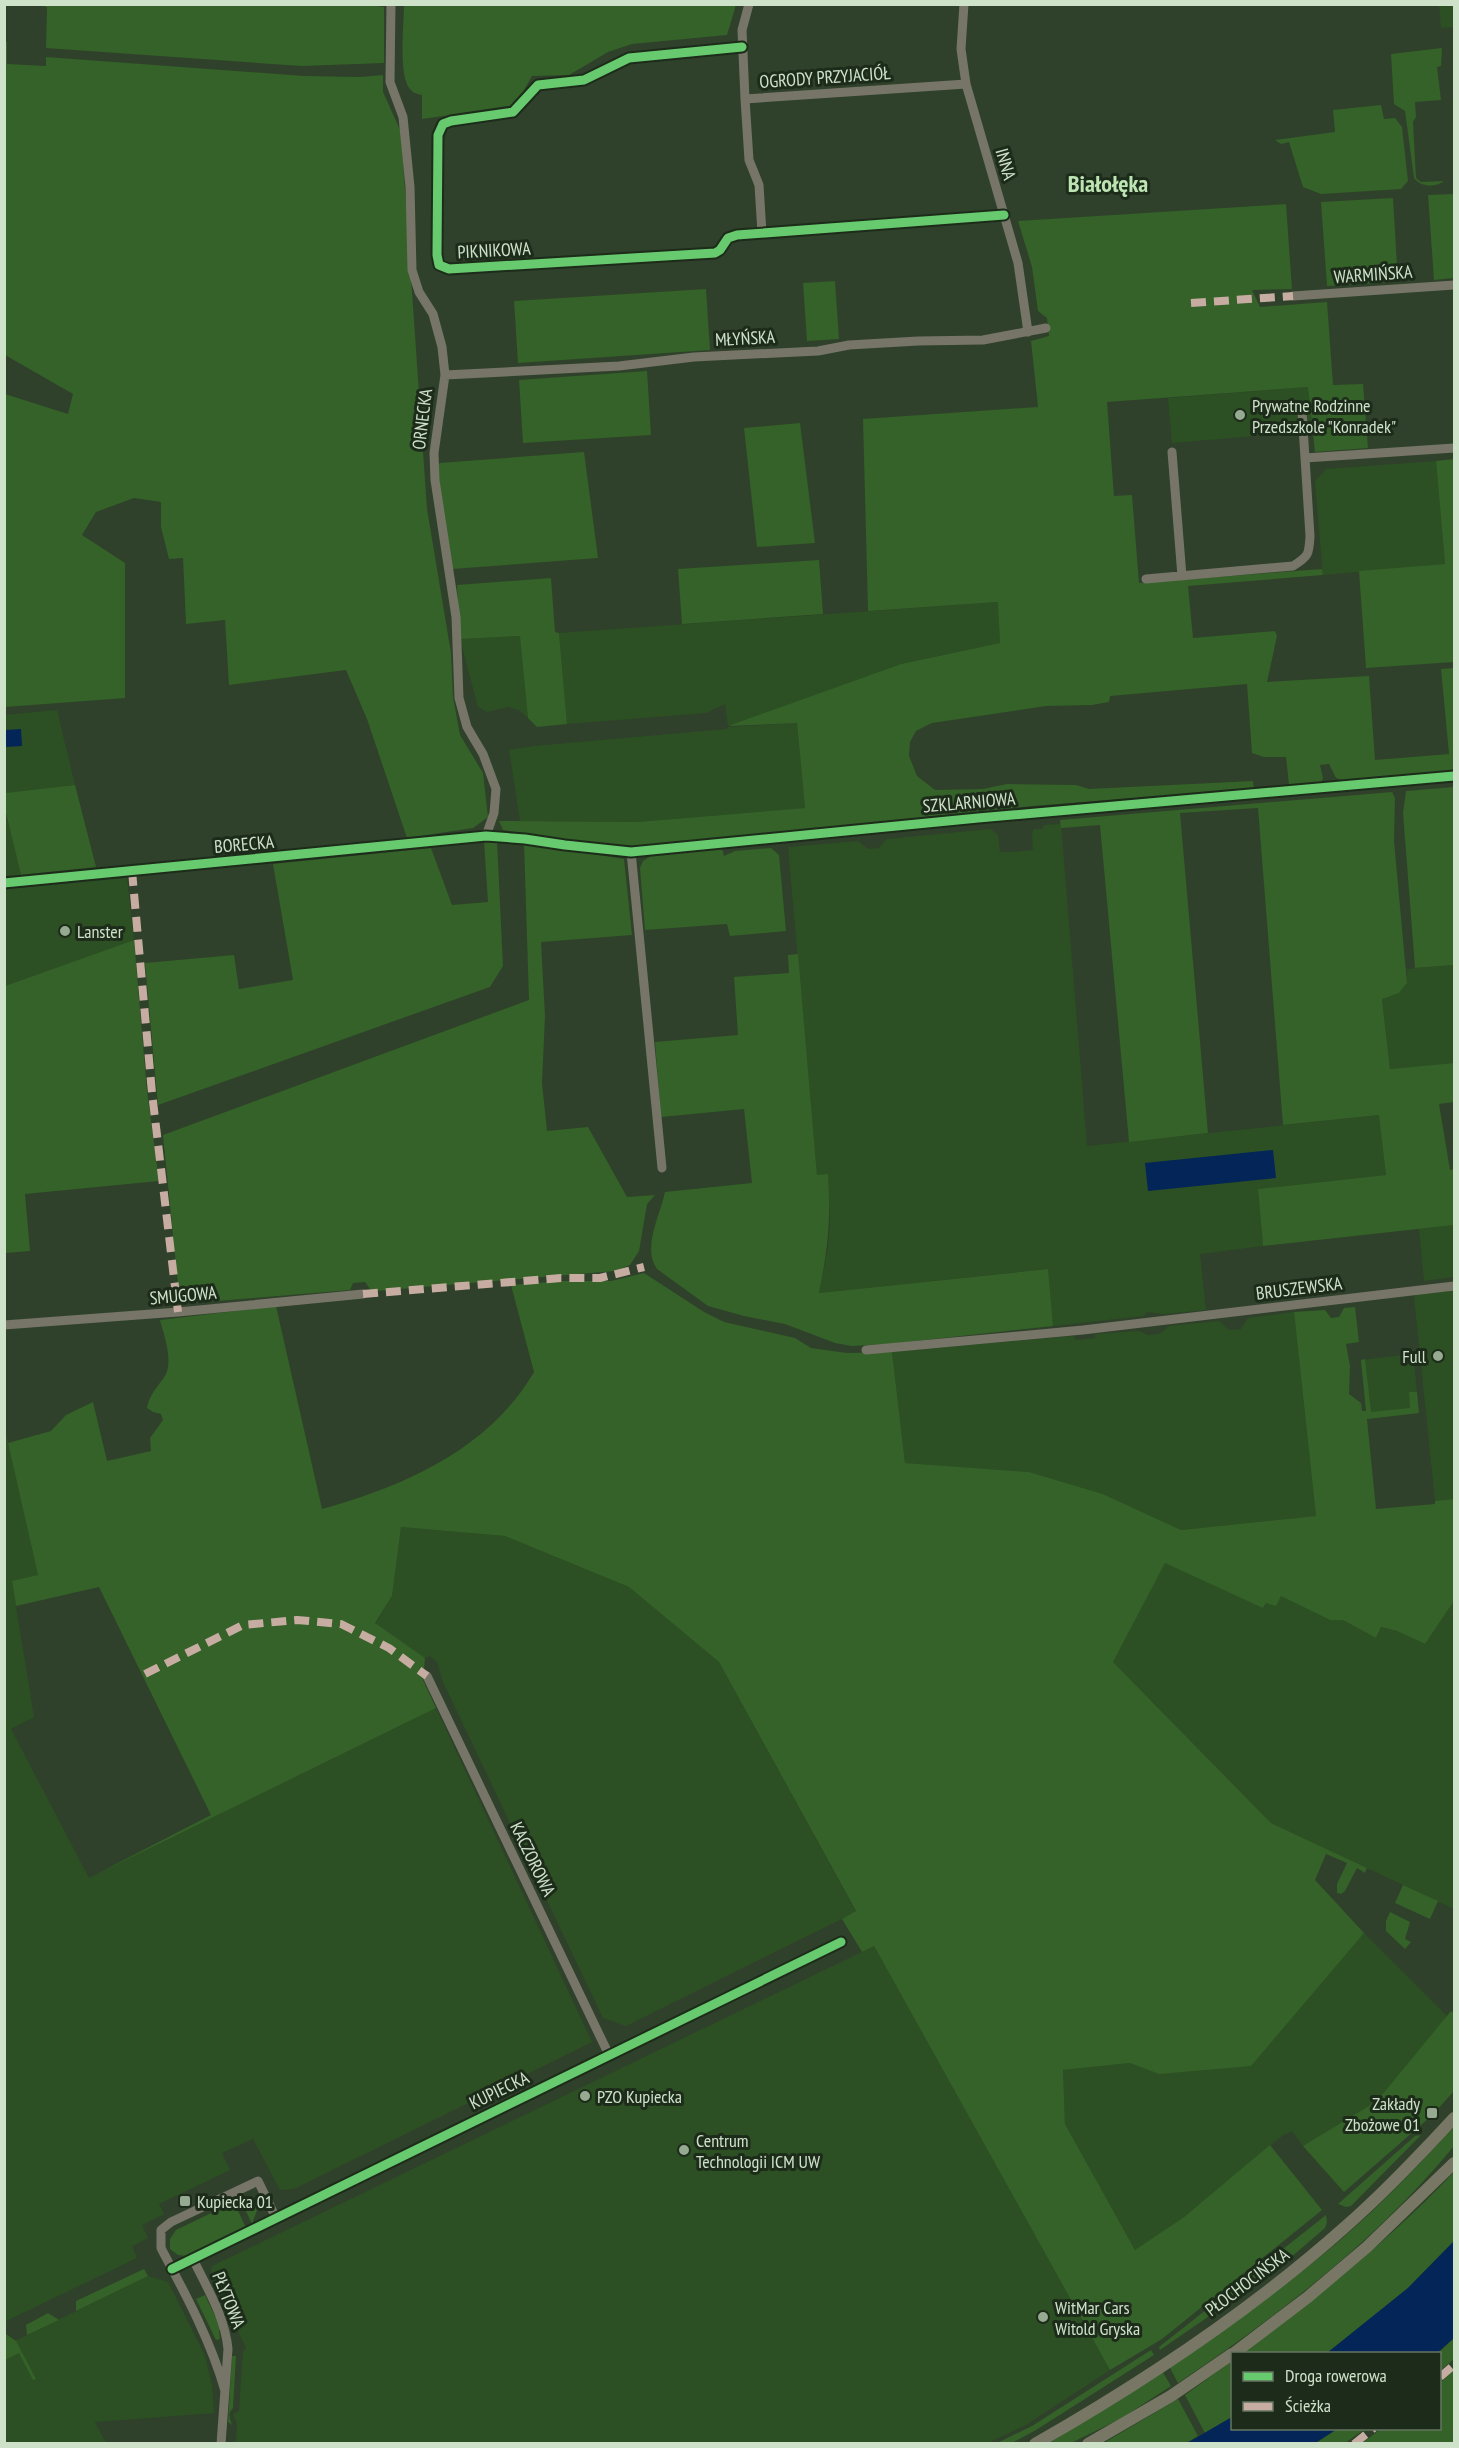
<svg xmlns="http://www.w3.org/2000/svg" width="1459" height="2448" font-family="'PT Sans Narrow',sans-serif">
<rect width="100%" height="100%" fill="#2f412a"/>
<path fill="#2c5023" d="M1439 5H1454V27L1441 28Z
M1309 387 1312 431 1172 443 1168 398Z
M1436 461 1445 564 1323 575 1315 481 1326 469Z
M999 602 1000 643 901 664 728 726 725 704 706 713 567 724 559 633Z
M521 636 528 718 519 710 508 707 487 712 478 707 460 639Z
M57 710 75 785 5 793V715Z
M797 723 805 808 638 822 520 821 509 750 534 746 727 729 728 727Z
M5 809 21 875 5 876Z
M1061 824 1087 1146 1380 1115 1386 1175 1258 1189 1263 1246 1200 1254 1206 1310 1163 1314 1147 1312 1143 1316 1053 1326 1047 1269 819 1293 828 1248 830 1220 828 1175H817L788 847 858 841 868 849 879 848 887 839 991 829 998 835 1000 852H1013L1033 850 1032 833 1034 829H1043V825Z
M127 878 134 940 5 986V889Z
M1454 965V1063L1390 1069 1382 998 1399 993 1407 983V969Z
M1454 1225V1277L1424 1281 1419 1229Z
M1454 1290V1499L1435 1501 1414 1297 1417 1294Z
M1294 1312 1316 1516 1181 1530 1103 1494 1029 1472 905 1463 892 1352 1073 1336 1076 1340 1095 1338V1334L1139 1331 1148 1335 1159 1334 1169 1326 1219 1321 1229 1330 1241 1329 1248 1318Z
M1413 1354 1419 1413 1367 1419 1361 1360Z
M5 1430 38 1575 12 1582 34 1717 11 1729 89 1878 436 1708 592 2042 294 2189 280 2190 253 2139 222 2153 230 2170 159 2204 164 2214 142 2225 148 2238 132 2246 137 2258 4 2322Z
M401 1527 505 1536 629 1587 719 1662 856 1912 626 2026 603 2018 443 1682 437 1662 430 1656 425 1658 375 1624 392 1596Z
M1165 1562 1264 1608 1266 1603 1281 1596 1330 1620H1343L1376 1638 1381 1627 1397 1631 1425 1644 1454 1601V1909L1271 1823 1113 1662Z
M1364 1933 1448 2017 1377 2101 1303 2146 1292 2131 1282 2136 1184 2217 1135 2250 1065 2124 1063 2070 1130 2063 1159 2074 1351 1947Z
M874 1946 1110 2370 1026 2425 988 2443H236L237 2424 233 2414 239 2411 243 2351 246 2348 213 2279 211 2273 212 2266Z
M148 2276 168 2282 205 2356 212 2385 214 2413 95 2422 106 2443 5 2444V2346Z"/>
<path fill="#346228" d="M35 4H361L384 7V63L301 66 46 48 47 7Z
M404 5H736L727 35 632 44 608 52 569 75 532 76 516 104 508 107 422 119V95C417 94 413 93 410 89 398 76 404 23 404 5Z
M5 42H7V64L46 66V57L304 76 361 77 383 75V92L401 132 427 509 451 653 453 697 460 735 483 773 488 817 473 828 407 838 367 719 346 670 229 685 225 620 186 624 183 558 169 559 161 527V502L134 498 96 512 82 535 125 563V698L5 707V394L68 414 73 394 5 355Z
M1442 48 1441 66 1437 67 1441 100 1415 102 1416 117 1413 122 1416 178 1421 182 1444 181C1435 188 1421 187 1414 178L1405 111 1394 104 1391 54Z
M1381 105 1384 119 1395 118 1402 127 1408 181 1401 189 1321 194 1303 187 1289 142 1281 144 1275 140 1335 132 1333 110Z
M1454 194V278L1434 280 1428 195Z
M1393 198 1398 282 1327 286 1321 202Z
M1286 204 1292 289 1252 290 1260 307 1327 302 1333 385 1363 384 1368 448 1315 452 1308 387 1107 402 1114 496 1132 495 1139 583 1322 569 1323 575 1188 586 1193 638 1275 631 1277 636 1267 682 1369 676 1375 760 1449 754 1441 669 1454 668V770L1342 780 1336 778 1329 764 1320 765 1323 778 1321 783 1289 785 1286 757H1264L1252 753 1247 684 1110 696 1109 702 1092 705 1046 706 932 723 916 731 910 742 909 756 917 776 935 790 983 789 1007 784 1076 785 1089 789 1253 781 1254 789 1033 806 640 846 605 845 503 830 499 821 638 822 805 808 797 723 728 726 901 664 1000 643 998 602 868 611 863 419 1038 407 1031 341 1049 336 1047 318 1038 311 1032 267 1018 221Z
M835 281 839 339 807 341 803 283Z
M706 289 710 350 518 363 514 301Z
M647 371 651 435 523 443 519 380Z
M800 423 815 543 757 547 744 428Z
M584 452 598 558 452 569 437 466 440 463Z
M1454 459V662L1366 668 1359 571 1445 564 1436 461Z
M819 560 823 614 682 624 678 569Z
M551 578 555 632 559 633 567 724 537 727 528 718 520 636 460 639 457 585Z
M75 785 96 867 21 875 5 809V793Z
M1454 787V965L1415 968 1403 813 1406 791Z
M1392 792 1395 798 1394 841 1407 983 1399 993 1382 999 1390 1069 1454 1063V1102L1439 1104 1450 1170 1454 1169V1225L1263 1246 1258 1189 1386 1175 1379 1115 1283 1125 1258 808 1180 813 1208 1133 1129 1142 1100 825 1061 828 1060 820Z
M497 841 503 966 490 987 158 1105 145 963 234 955 239 989 293 980 273 864 431 848 452 905 488 902 484 842Z
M524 843 624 859 632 935 541 942 545 1016 542 1083 547 1131 588 1127 627 1197 655 1195 647 1204 639 1251 630 1265 615 1271 376 1291 370 1289 365 1282 353 1283 350 1290 180 1304 163 1135 529 1000Z
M722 848 724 856 735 851 771 848 779 855 786 931 730 936 727 924 645 930 640 868 643 861 654 854Z
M134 940 147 1091 159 1181 25 1194 30 1251 5 1253V986Z
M798 954 817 1175 828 1174C831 1220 828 1248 819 1293L1048 1269 1053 1326 888 1344 852 1346 835 1343 785 1324 744 1316 708 1306 657 1269C642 1247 660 1216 665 1192L752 1183 744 1109 661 1117 655 1042 738 1035 734 977 789 973 788 955Z
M644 1273 704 1312 724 1322 795 1338 811 1348 847 1353 892 1352 905 1463 1029 1472 1103 1494 1181 1530 1316 1516 1294 1312 1325 1310 1331 1318 1339 1317 1344 1308 1355 1307 1359 1342 1346 1344 1350 1366 1349 1394 1361 1403 1362 1411H1366L1361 1360 1365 1359 1371 1412 1410 1408 1409 1392H1417L1419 1413 1367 1419 1376 1509 1435 1504V1501L1454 1499V1601L1425 1644 1397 1631 1381 1627 1376 1638 1343 1620H1330L1281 1596 1276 1606 1266 1603 1263 1608 1165 1563 1113 1662 1271 1823 1367 1868 1365 1873 1357 1868 1345 1891 1341 1894 1337 1893V1884L1347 1863 1326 1854 1315 1880 1364 1933 1251 2066 1159 2074 1130 2063 1063 2070 1065 2124 1135 2250 1184 2217 1270 2145 1322 2210 1162 2339 1110 2370 874 1946 862 1952 842 1919 856 1911 719 1662 629 1587 505 1536 401 1527 392 1596 375 1623 425 1658 423 1680 436 1708 89 1878 211 1815 99 1587 16 1606 12 1581 38 1575 8 1443 51 1431 66 1415 93 1402 107 1461 151 1451 150 1438 163 1420 161 1414 153 1412 147 1408C149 1396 156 1388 163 1379 175 1364 164 1336 160 1320L276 1306 322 1509C405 1486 489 1449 534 1372L511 1285 563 1281H611Z
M1403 1885 1438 1901 1430 1919 1395 1903Z
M1390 1912 1410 1922 1405 1939 1411 1942 1405 1949 1386 1931V1921Z
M1451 2011 1454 2013V2091L1437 2110 1435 2108 1427 2116 1429 2118 1344 2192 1303 2146 1377 2101Z
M1454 2127V2146C1377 2240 1279 2315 1178 2383L1169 2366C1234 2323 1297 2279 1355 2227 1390 2196 1422 2161 1454 2127Z
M1421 2135 1351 2206 1346 2207 1338 2204 1415 2136Z
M1454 2172V2241L1408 2288 1327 2353 1243 2354C1317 2297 1390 2240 1454 2172Z
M244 2197 255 2202 257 2210 252 2224 240 2199Z
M234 2202 246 2228 187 2256 178 2255 170 2249V2239L176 2230Z
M1326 2215 1327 2222 1325 2228 1276 2270 1160 2350 1159 2347Z
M144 2269 148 2276 76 2311V2301Z
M205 2295 221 2329 219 2330 220 2339 216 2340 196 2299Z
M48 2313 59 2320 27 2335 26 2325Z
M6 2334 16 2341 36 2379 33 2380 19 2353 5 2360Z
M1454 2338V2359L1440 2371V2354H1437Z
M1151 2350 1154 2355 1036 2430 1012 2443H997L1032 2426Z
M232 2356H236L233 2408C227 2414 230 2418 232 2425L228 2422Z
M1232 2361V2417L1205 2433 1185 2395Z
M1454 2369V2443H1362L1381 2429 1440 2428V2383Z
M1162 2371 1171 2386 1120 2419 1071 2443 1048 2444Z
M1178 2399 1198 2436 1186 2443 1102 2444Z
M1337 2429H1365L1345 2443 1315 2444Z"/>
<path fill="#042558" d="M21 729 22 746 5 747V730Z
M1273 1150 1276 1178 1148 1191 1145 1163Z
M1454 2241V2338L1437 2353H1327L1408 2288Z
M1232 2417V2428L1337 2429 1315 2443H1187Z"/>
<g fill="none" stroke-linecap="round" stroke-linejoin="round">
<path stroke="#777568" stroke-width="9" d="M391 4 390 82 403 117 410 187 412 270 419 292 433 314 442 347 445 375 434 453 435 480 456 617 459 698 467 727 483 754 496 789 494 813 486 836
M749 4 742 30 745 99 966 84
M964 4 961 49 966 84 1018 263 1028 332
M742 47 629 58 584 80 538 85 513 112 451 121 443 124 438 135 437 255 439 265 449 269 715 253 720 250 728 238 737 235 1004 215
M745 99 749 160 759 185 762 233
M1293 296 1454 285
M445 375 619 366 694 357 818 351 849 345 918 341 983 340 1046 328
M1172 452 1182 576
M1305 458 1454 448
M1146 579 1293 566C1309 556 1309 554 1310 536L1302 411
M631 852 662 1168
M4 883 486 836 525 839 565 845 631 852 978 818 1454 776
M4 1325 178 1312 363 1294
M866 1350 1083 1330 1454 1286
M427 1676 609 2055
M193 2259C207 2288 225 2317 228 2349L221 2444
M172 2269 841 1942
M225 2391C211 2341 185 2293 161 2248V2230L171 2222 258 2181 276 2218"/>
<path stroke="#787766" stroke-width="12" d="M1233 2354 1308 2297 1367 2247 1454 2163
M1035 2444C1142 2383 1253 2309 1345 2227 1384 2193 1419 2156 1454 2118
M1088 2444 1171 2396 1232 2354"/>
<path stroke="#c7aca2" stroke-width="8" stroke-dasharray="15 8" stroke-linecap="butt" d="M1191 303 1293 296
M132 871 152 1093 178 1312
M363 1294 561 1278H600L644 1267
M145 1674 243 1625 297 1620 341 1624 389 1648 427 1676
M1440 2377 1454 2365
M1354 2444 1374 2428"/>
<defs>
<path id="cycleway" d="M742 47 629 58 584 80 538 85 513 112 451 121 443 124 438 135 437 255 439 265 449 269 715 253 720 250 728 238 737 235 1004 215
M4 883 486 836 525 839 565 845 631 852 978 818 1454 776
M172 2269 841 1942"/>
</defs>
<use href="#cycleway" stroke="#1d2c1a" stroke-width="13"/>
<use href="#cycleway" stroke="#67ca6e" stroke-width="9"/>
</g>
<g fill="#96a991" stroke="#1d2c1a" stroke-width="2">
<circle cx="1240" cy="415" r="6"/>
<circle cx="65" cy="931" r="6"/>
<circle cx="1438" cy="1356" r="6"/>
<circle cx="585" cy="2096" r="6"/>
<rect x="1426" y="2107" width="12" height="12" rx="3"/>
<circle cx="684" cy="2150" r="6"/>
<rect x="179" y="2195" width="12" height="12" rx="3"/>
<circle cx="1043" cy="2317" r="6"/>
</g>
<g text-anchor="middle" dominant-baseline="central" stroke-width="6" stroke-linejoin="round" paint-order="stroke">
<g font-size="18" fill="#cee1c9" stroke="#1d2c1a">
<text transform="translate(825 77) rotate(-4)">OGRODY PRZYJACIÓŁ</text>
<text transform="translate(1006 164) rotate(74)">INNA</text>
<text transform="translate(494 250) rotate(-3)">PIKNIKOWA</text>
<text transform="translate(1373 274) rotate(-4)">WARMIŃSKA</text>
<text transform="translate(745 338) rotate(-3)">MŁYŃSKA</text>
<text transform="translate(422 419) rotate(-83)">ORNECKA</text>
<text transform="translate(969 802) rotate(-5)">SZKLARNIOWA</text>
<text transform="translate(244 844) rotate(-5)">BORECKA</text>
<text transform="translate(1299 1288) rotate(-7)">BRUSZEWSKA</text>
<text transform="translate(183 1295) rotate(-5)">SMUGOWA</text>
<text transform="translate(533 1859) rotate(64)">KACZOROWA</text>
<text transform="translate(499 2090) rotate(-26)">KUPIECKA</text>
<text transform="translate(1247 2282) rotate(-37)">PŁOCHOCIŃSKA</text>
<text transform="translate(229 2300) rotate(68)">PŁYTOWA</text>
</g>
<g font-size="18" fill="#cee1c9" stroke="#1d2c1a" text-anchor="start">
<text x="1252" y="405">Prywatne Rodzinne<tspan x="1252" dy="21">Przedszkole "Konradek"</tspan></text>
<text x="77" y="931">Lanster</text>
<text x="1426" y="1356" text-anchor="end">Full</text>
<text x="597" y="2096">PZO Kupiecka</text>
<text x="1420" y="2103" text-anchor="end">Zakłady<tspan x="1420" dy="21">Zbożowe 01</tspan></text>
<text x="696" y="2140">Centrum<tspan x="696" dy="21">Technologii ICM UW</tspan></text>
<text x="197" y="2201">Kupiecka 01</text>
<text x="1055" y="2307">WitMar Cars<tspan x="1055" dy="21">Witold Gryska</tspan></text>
</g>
<g font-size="24" font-weight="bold" fill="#bde4b3" stroke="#1d2c1a">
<text x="1108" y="183">Białołęka</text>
</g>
</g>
<rect width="1459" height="2448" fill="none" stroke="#cee1c9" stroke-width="12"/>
<rect x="1231" y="2352" width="210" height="78" fill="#1d2c1a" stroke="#647460" stroke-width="1.5"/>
<rect x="1243" y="2372" width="30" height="9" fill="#67ca6e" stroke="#647460" stroke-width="1.5"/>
<text x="1285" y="2382" font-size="18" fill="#cee1c9">Droga rowerowa</text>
<rect x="1243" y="2402" width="30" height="9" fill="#c7aca2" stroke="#647460" stroke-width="1.5"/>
<text x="1285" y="2412" font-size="18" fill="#cee1c9">Ścieżka</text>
</svg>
